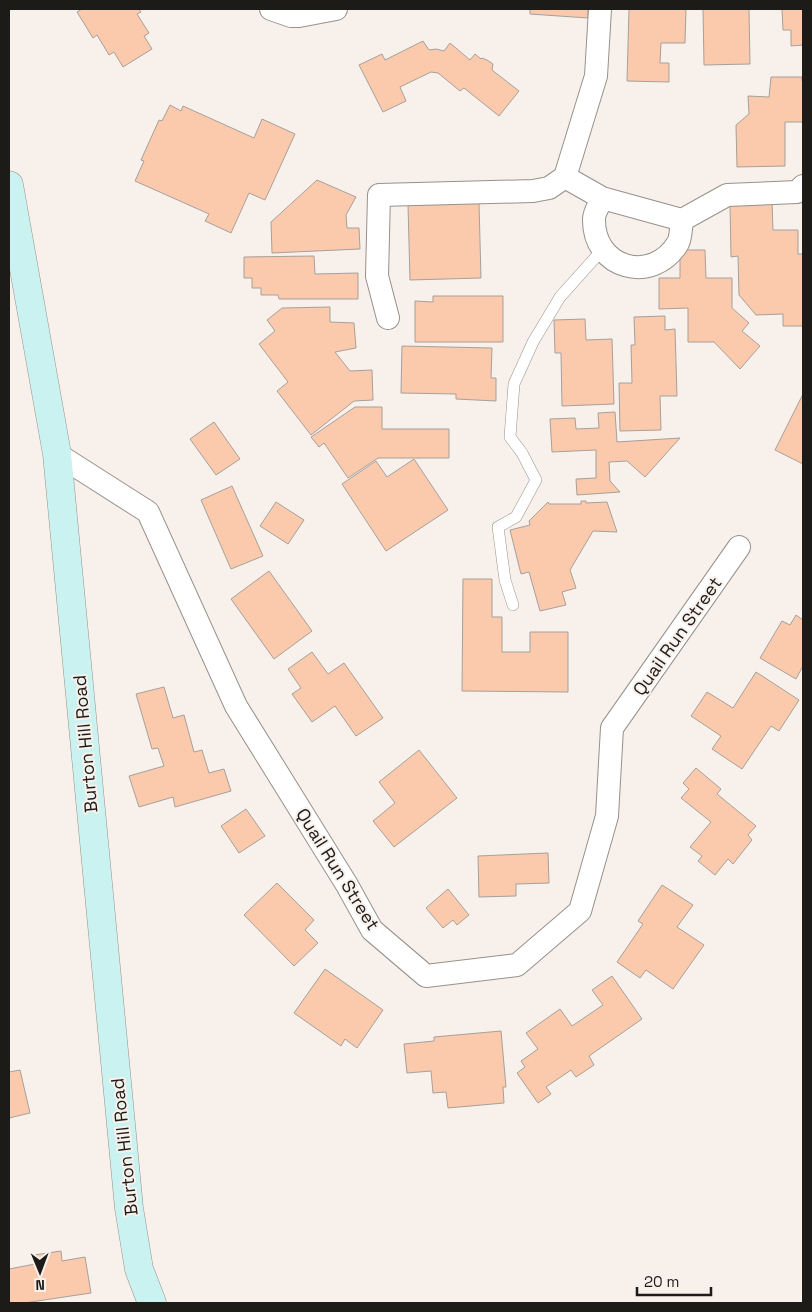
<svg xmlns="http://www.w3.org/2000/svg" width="812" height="1312" font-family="'Space Grotesk',sans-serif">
<rect width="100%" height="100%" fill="#f8f1eb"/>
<path fill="#fbc9ab" stroke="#a7a09b" d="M82 9H139L141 12 137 14 149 33 144 36 152 49 123 67 114 52 109 55 97 35 93 38 77 12Z
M527 9H588V18L530 14V10Z
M629 9H686L685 43H661L660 63H669V82L627 81Z
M703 9H749L750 64 704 65Z
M782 9H803V45L791 46V30H783Z
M423 41 429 50 436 49 444 51 450 43 470 60 475 54 481 59 482 58 487 60 493 64 492 70 519 91 499 116 464 88 460 91 438 73 431 72 400 87 406 101 383 112 359 65 382 54 385 60Z
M771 77H802V81H803V122H785V166L737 167 736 125 749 114 748 96 769 97Z
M170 105 181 111 183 106 254 138 262 119 295 134 265 200 249 193 231 233 205 221 209 214 135 181 144 161 141 160 159 120 162 121Z
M317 180 356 197 346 215 347 228H359L360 249 272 253 271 222Z
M772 202 773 230H798V254H803V326H783V314L756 315 739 295 738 256 731 257 730 204Z
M479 203 481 278 410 280 408 205Z
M680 250H705L706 278H732V308L749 323 742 331 760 346 740 369 714 342H688V308L659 309V278H680Z
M314 256 315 274 358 273V299H279L278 295H261V288H252V278H244V257Z
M433 296H503V342H415V301L433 302Z
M330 307V322L354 323 356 348 335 352 350 371 372 370 373 400 354 401 311 435 277 391 288 382 259 344 275 331 267 320 282 308Z
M665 316V330L675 329 677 396H660L661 430 620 431 619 383H632L631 345H635L634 317Z
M585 319 586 340 612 339 614 404 562 406 561 353H555L554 320Z
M402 346 492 348 491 378H496V401L456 399V394L401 393Z
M803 394V464L775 450Z
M355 407H382V429H449V458H378L348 478 324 443 319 447 311 437Z
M615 412 617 442 680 438 645 477 627 461 609 462 610 481 620 492 577 495 576 479 596 478V450L552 452 550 419 575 418 576 429 599 428 598 413Z
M214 422 240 459 216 475 190 439Z
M414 459 448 510 386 551 342 484 376 461 387 477Z
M232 486 263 556 231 569 201 500Z
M581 501H586V503L607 502 617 532 593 531 570 570 576 588 562 592 566 605 540 611 529 572 521 574 510 530 530 525 529 521 548 502 549 504H581Z
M276 502 304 520 288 544 260 526Z
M269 571 312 631 274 659 231 599Z
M463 579H492V617H502V652H530V632H568V692L462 691Z
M796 615 803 620V666L796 679 760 658 782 621 790 625Z
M312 652 328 674 344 663 383 718 356 736 335 706 312 722 292 694 301 688 288 669Z
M756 672 799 700 779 731 771 726 742 769 712 749 721 736 691 716 707 692 733 708Z
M164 687 173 718 184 715 194 752 202 750 209 773 224 769 231 791 175 807 173 797 139 807 129 776 164 766 158 748 152 749 136 694Z
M419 750 457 798 394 847 373 821 395 803 379 782Z
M696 768 721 789 717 794 756 826 748 835 752 840 733 864 728 859 715 875 698 861 702 856 690 847 711 822 681 798 689 789 683 783Z
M246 809 265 836 239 853 221 826Z
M548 853 549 883 516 884V896L479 897 478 856Z
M277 883 314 920 305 930 318 943 294 966 244 915Z
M662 885 693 905 677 927 704 945 673 989 646 970 640 978 617 962 643 924 638 921Z
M448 889 469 915 457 925 453 920 443 928 426 908Z
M325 969 383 1010 357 1048 345 1039 341 1046 294 1013Z
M612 976 642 1019 589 1056 594 1065 576 1077 571 1070 546 1087 551 1094 538 1103 517 1073 525 1067 521 1061 538 1049 526 1033 560 1009 572 1026 603 1005 592 990Z
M501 1031 506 1087H503L504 1103 448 1108 446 1092 433 1093 431 1071 407 1073 404 1044 434 1041V1037Z
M20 1070 30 1113 9 1118V1072Z
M61 1251 62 1261 85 1257 91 1293 24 1303H9V1269L35 1264 34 1255Z"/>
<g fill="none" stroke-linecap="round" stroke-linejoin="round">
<defs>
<path id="lane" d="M513 605 505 580 498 527 516 517 536 480 522 453 510 437 514 384 533 342 560 297 603 249"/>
<path id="street" d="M271 9 291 16H299L336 9
M565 177 602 198 682 220 727 195 797 192 803 186
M602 198C600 204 594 212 594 219 593 269 653 285 678 243 681 237 681 227 682 220
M388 318 377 276 379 195 533 191 549 188 565 177 596 76 600 9
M57 454 148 512 236 706 347 885 372 930 426 976 517 965 580 911 607 816 612 728 739 547"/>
<path id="secondary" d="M9 185 57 454 129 1208 139 1269 152 1303"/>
</defs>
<use href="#lane" stroke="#97918b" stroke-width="12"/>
<use href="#street" stroke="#97918b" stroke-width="24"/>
<use href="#secondary" stroke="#97918b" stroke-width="29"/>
<use href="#lane" stroke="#fff" stroke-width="11"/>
<use href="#street" stroke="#fff" stroke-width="22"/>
<use href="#secondary" stroke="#caf2f1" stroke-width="28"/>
</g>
<g text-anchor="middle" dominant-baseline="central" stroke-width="4" stroke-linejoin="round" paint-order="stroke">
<g font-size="18" fill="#1d1b18" stroke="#f8f1eb">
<text transform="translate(677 636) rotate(-55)">Quail Run Street</text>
<text transform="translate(85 744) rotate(-95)">Burton Hill Road</text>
<text transform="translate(338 869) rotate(58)">Quail Run Street</text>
<text transform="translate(124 1147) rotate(-96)">Burton Hill Road</text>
</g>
</g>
<rect width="812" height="1312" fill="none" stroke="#1d1b18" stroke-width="20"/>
<g transform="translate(40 1272) rotate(179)" stroke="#f8f1eb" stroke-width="4" paint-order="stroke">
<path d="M0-4L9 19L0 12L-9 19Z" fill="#1d1b18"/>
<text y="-8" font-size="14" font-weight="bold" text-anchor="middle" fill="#1d1b18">N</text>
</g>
<path d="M637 1287v8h74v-8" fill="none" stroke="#1d1b18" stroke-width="2.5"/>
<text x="644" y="1287" font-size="15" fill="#1d1b18" stroke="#f8f1eb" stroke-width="4" paint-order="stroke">20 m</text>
</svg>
